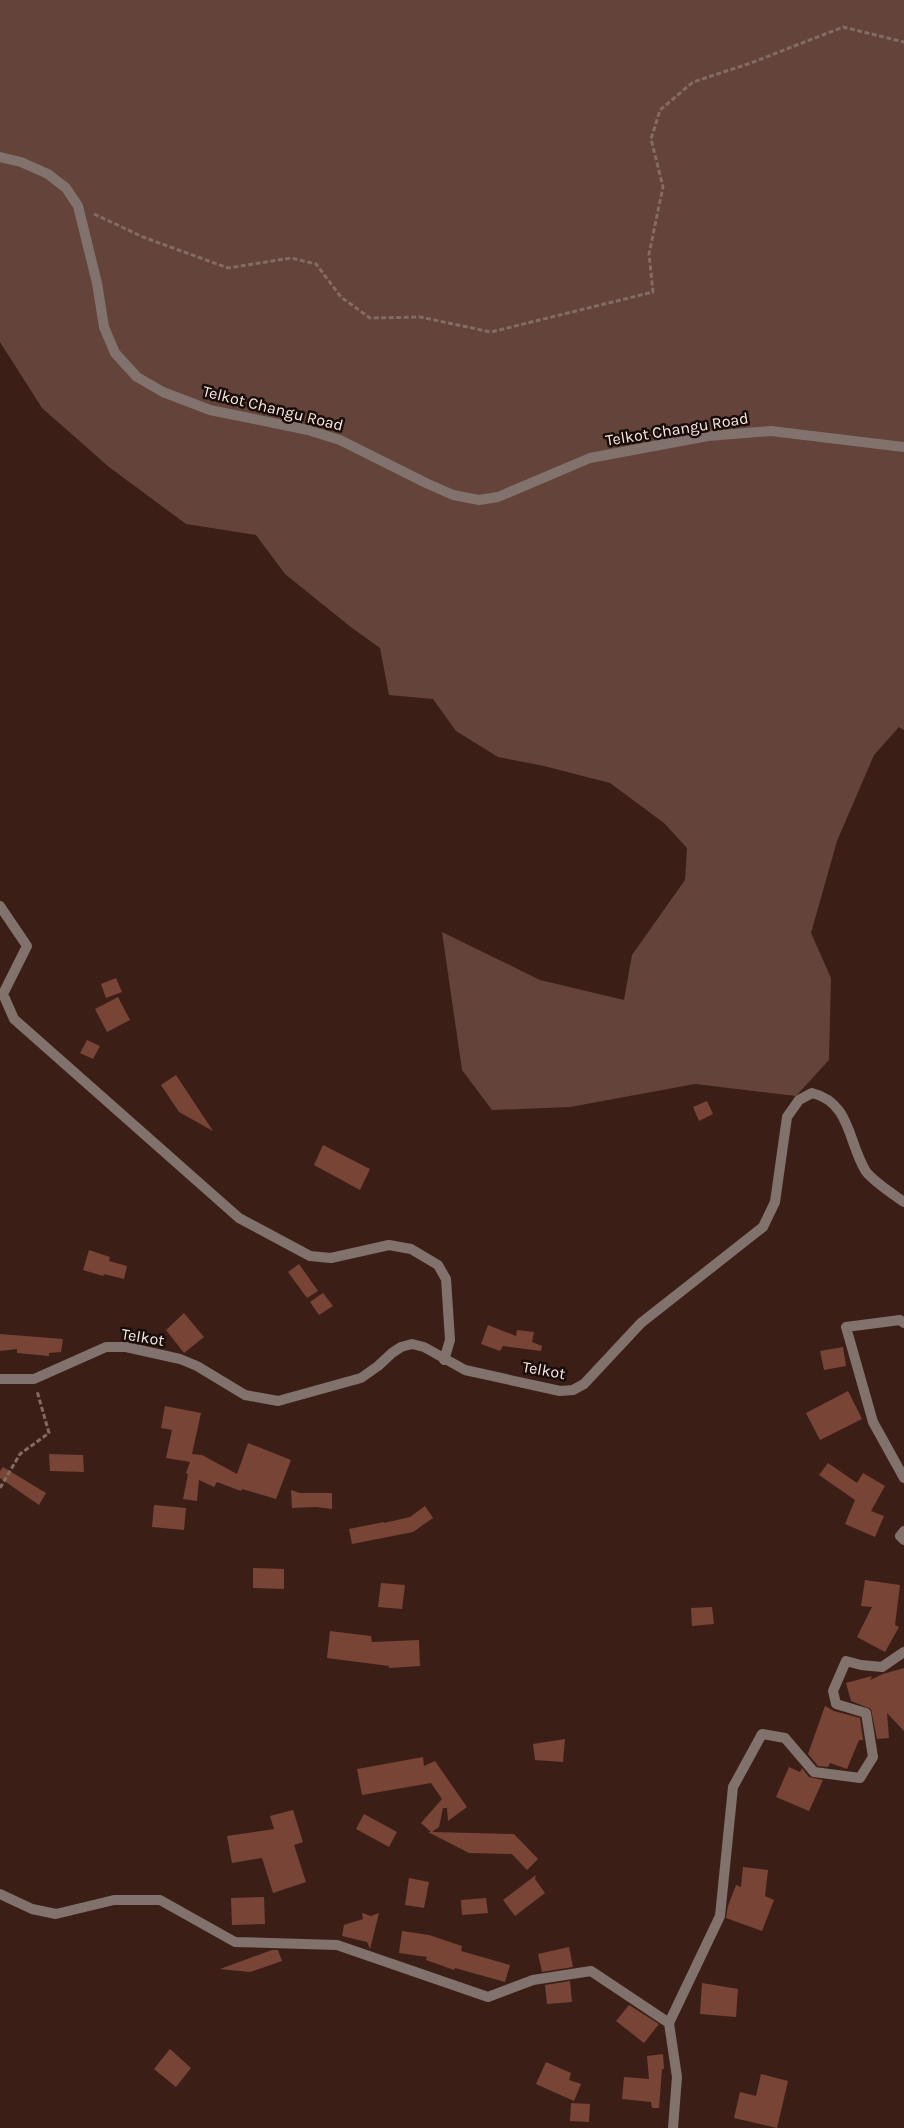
<svg xmlns="http://www.w3.org/2000/svg" width="904" height="2128" font-family="Karla,sans-serif">
<rect width="100%" height="100%" fill="#3b1f17"/>
<path fill="#63433a" d="M0 0H904V730L899 727 874 755 837 841 811 933 831 978 829 1060 796 1096 695 1084 570 1107 492 1110 462 1070 442 932 540 980 624 1000 632 955 685 880 687 848 664 823 610 783 544 766 498 757 456 731 433 699 389 695 380 648 352 628 285 574 256 535 186 524 109 467 42 408 0 342Z"/>
<path fill="#784436" d="M116 978 122 992 106 998 101 984Z
M118 997 130 1020 107 1032 95 1009Z
M87 1040 100 1046 93 1059 80 1053Z
M176 1075 213 1131 179 1112 161 1085Z
M707 1101 713 1114 699 1121 693 1107Z
M323 1145 370 1169 360 1190 314 1165Z
M89 1250 110 1257 109 1261 127 1266 124 1279 104 1274 103 1276 83 1270Z
M299 1264 318 1291 307 1298 288 1272Z
M323 1293 333 1306 319 1315 310 1302Z
M184 1313 204 1337 184 1353 166 1330Z
M488 1325 516 1336 517 1330 534 1332 532 1342 542 1346 541 1351 503 1346 500 1351 481 1344Z
M0 1334 63 1339 61 1352 49 1353V1356L17 1353V1349L0 1351Z
M843 1347 846 1366 824 1370 820 1351Z
M848 1391 862 1419 820 1440 806 1413Z
M165 1406 201 1413 192 1454 202 1455 237 1474 248 1443 291 1460 276 1499 242 1489 241 1491 217 1482 214 1487 199 1480 197 1501 183 1499 188 1474 186 1473 190 1462 166 1458 172 1430 161 1428Z
M49 1454 83 1455 84 1472 50 1471Z
M828 1463 857 1483 863 1473 885 1486 871 1511 884 1516 875 1537 845 1524 855 1500 819 1475Z
M3 1467 46 1493 39 1505 0 1478V1471Z
M291 1490 300 1493H332V1509L316 1507 292 1508Z
M154 1505 186 1508 184 1530 152 1527Z
M425 1506 433 1518 413 1532 352 1544 349 1529 384 1522V1523L410 1517Z
M253 1568 284 1569V1589L253 1588Z
M865 1580 900 1585 895 1625 899 1627 885 1652 857 1637 872 1607 861 1606Z
M381 1583 405 1585 402 1609 378 1607Z
M712 1607 714 1624 692 1626 691 1608Z
M330 1631 371 1636 372 1642 419 1640 420 1666 389 1668V1666L327 1658Z
M904 1668V1731L887 1713 889 1738 877 1739 871 1709 851 1701 846 1683 872 1676 870 1680 883 1674Z
M825 1706 834 1711 860 1718 863 1740H859L847 1769 830 1763 828 1767 818 1766 808 1754Z
M565 1739 563 1762 535 1760 533 1744Z
M423 1757 424 1766 435 1761 467 1807 448 1821 447 1808H443L439 1827 432 1832 514 1834 538 1859 527 1870 512 1854 469 1853 428 1832H431L421 1823 442 1799 431 1783 362 1795 357 1769Z
M789 1767 800 1772 802 1768 809 1777 823 1780 809 1811 776 1797Z
M293 1810 303 1842 294 1845 306 1882 273 1893 262 1858 232 1863 227 1836 274 1829 270 1816Z
M364 1814 397 1832 389 1847 356 1829Z
M743 1867 768 1870 765 1896 774 1900 762 1931 726 1918 728 1906 736 1885 741 1887Z
M536 1875 535 1879 545 1893 515 1916 503 1900Z
M409 1878 429 1882 424 1908 405 1905Z
M264 1897 265 1924 232 1925 231 1898Z
M486 1898 488 1913 462 1915 461 1900Z
M362 1913 371 1916 379 1913 370 1949 367 1942 342 1936 344 1925 363 1919Z
M402 1931 429 1935 462 1946 461 1951 510 1965 505 1982 455 1968 454 1970 426 1960 427 1957 399 1953Z
M569 1947 573 1967 542 1972 538 1954Z
M272 1950H278L282 1961 250 1972 220 1969Z
M570 1981 572 2002 547 2004 545 1985Z
M702 1983 738 1989 736 2017 700 2014Z
M629 2005 659 2024 644 2043 616 2021Z
M170 2049 191 2068 176 2087 154 2069Z
M663 2054 664 2069H662L659 2108H652L651 2102 622 2099 624 2077 649 2079 647 2056Z
M546 2062 571 2073 569 2080 581 2084 574 2101 536 2084Z
M761 2074 788 2081 777 2128 734 2118 740 2092 756 2096Z
M571 2103 590 2104 589 2122 570 2121Z"/>
<g fill="none" stroke-linecap="round" stroke-linejoin="round">
<path stroke="#846b63" stroke-width="3" stroke-dasharray="5 2.5" stroke-linecap="butt" d="M94 214 143 237 228 268 291 258 316 264 341 297 370 318 420 317 491 332 653 292 649 254 663 187 651 139 660 110 693 82 751 63 843 27 904 42
M0 1488 20 1454 49 1433 37 1391"/>
<path stroke="#82726d" stroke-width="10" d="M0 906 27 946 3 994 14 1019 239 1218 310 1256 331 1258 389 1245 411 1249 438 1265 446 1279 450 1340 444 1360
M904 1323 900 1320 846 1327 873 1422 904 1478
M0 1379H34L106 1347H126L180 1359 197 1366 245 1395 278 1401 361 1378 378 1366 392 1353 401 1347 412 1344 424 1347 465 1370 560 1391 573 1390 584 1384 641 1323 763 1227 775 1202 787 1117 799 1100 812 1093C850 1102 848 1141 865 1170 870 1179 894 1195 904 1202
M904 1531 900 1536 904 1540
M0 1894 32 1909 56 1914 114 1900H160L235 1942 337 1945 488 1997 533 1980 591 1971 669 2023 677 2077 673 2128
M669 2023 720 1916 733 1787 762 1734 785 1738 814 1772 860 1778 873 1757 866 1713 836 1704 833 1691 846 1661 861 1665 882 1667 904 1652"/>
<path stroke="#82726d" stroke-width="10" d="M0 157 21 162 48 174 66 188 78 206 97 283 104 327 115 353 137 377 163 392 210 410 308 430 340 440 426 483 453 495 479 500 498 497 590 458 708 436 771 431 904 447"/>
</g>
<g text-anchor="middle" dominant-baseline="central" stroke-width="5" stroke-linejoin="round" paint-order="stroke">
<g font-size="16" fill="#fce8e2" stroke="#190d09">
<text transform="translate(273 408) rotate(14)">Telkot Changu Road</text>
<text transform="translate(677 429) rotate(-9)">Telkot Changu Road</text>
<text transform="translate(143 1337) rotate(9)">Telkot</text>
<text transform="translate(544 1370) rotate(10)">Telkot</text>
</g>
</g>
</svg>
